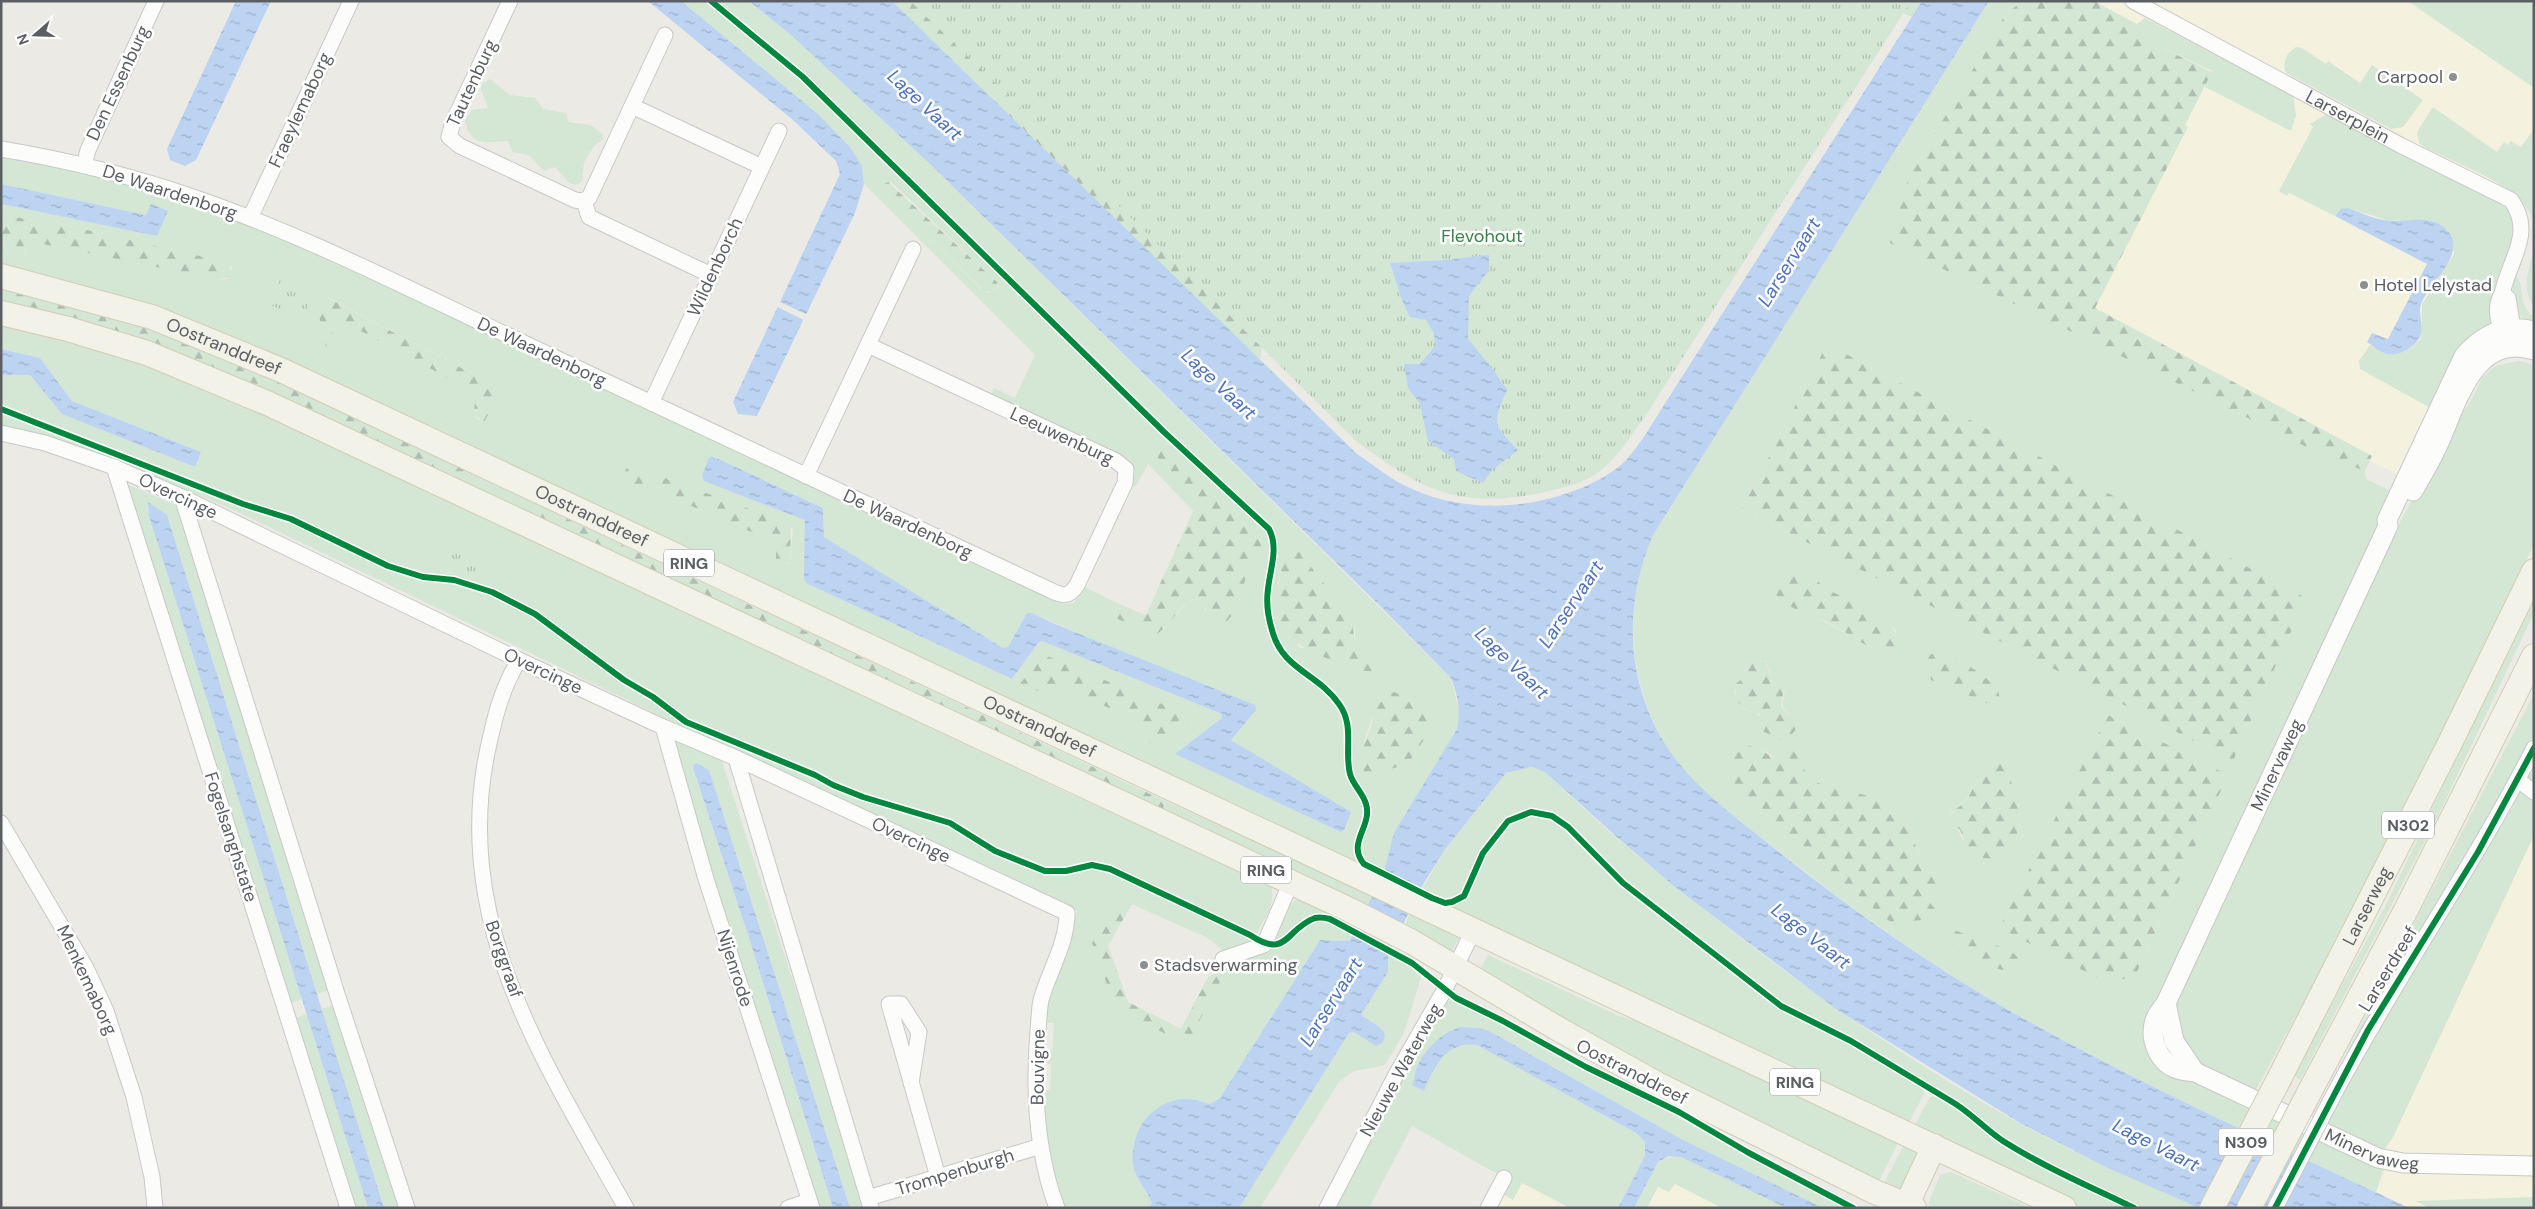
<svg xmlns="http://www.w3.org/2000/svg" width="2535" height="1209" font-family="'DM Sans',sans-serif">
<defs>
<pattern id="forest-firs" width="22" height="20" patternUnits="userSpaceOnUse" patternTransform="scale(1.25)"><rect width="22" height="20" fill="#d4e6d4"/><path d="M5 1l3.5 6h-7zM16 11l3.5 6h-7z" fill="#afbeb0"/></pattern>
<pattern id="park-tufts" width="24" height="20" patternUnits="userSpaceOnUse" patternTransform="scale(1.25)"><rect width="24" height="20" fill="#d4e6d4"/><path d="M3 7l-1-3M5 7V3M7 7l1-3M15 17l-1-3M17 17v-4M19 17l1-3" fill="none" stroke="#afbeb0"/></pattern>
<pattern id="water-ripples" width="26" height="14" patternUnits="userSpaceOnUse" patternTransform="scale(1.25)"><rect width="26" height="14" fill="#bcd4f2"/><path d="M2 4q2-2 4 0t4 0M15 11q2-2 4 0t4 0" fill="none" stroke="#9cafc8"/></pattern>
</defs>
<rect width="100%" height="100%" fill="#ebeae5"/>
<path fill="#f4f2df" d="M2015 1H2416L2534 83V161L2501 212 2506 259 2434 407 2398 475 2083 314Z
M2534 835V1208H2409L2376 1192 2384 1173V1150L2393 1137Z
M1648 1164 1743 1208H1624Z
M1513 1175 1575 1208H1497Z"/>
<path fill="#d4e6d4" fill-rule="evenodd" d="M681 1H708L802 79 1163 433 1267 531C1277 549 1267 571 1265 590 1264 604 1266 618 1270 632 1281 671 1316 675 1338 705 1354 727 1342 752 1348 775 1351 786 1362 794 1365 805 1370 829 1343 841 1362 866L420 427 1 270V236L8 256 25 254 24 242 28 241 220 280 226 279 232 269 230 263 70 226 1 215V204L157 236 146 215 1 184V155L91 173 194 203 238 220 370 277 1063 604 1074 603 1083 586 1119 604 1114 617 1160 633C1172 623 1182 603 1195 599L1204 604 1205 611 1236 610 1247 574 1261 545 1259 540 1159 440 1151 451 1196 498 1198 500 1194 512 1148 464 1135 487 1130 485C1135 477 1137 469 1130 461L991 396 994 388 1015 398 1035 355 864 184 862 166 850 147 818 114ZM891 182 997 282 998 286 989 293 984 292 882 191ZM323 298H329L503 390 484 422 476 418 474 410 475 395 472 391 333 316 330 320 318 301ZM712 456 823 508 824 537 1003 648 1008 647 1027 613H1032L1256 710 1231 739 1343 832 1175 754 1222 718V714L1042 641 1038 643 1012 679 806 583 805 520 710 457ZM632 466 793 529 790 562 787 564 776 560V550L772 541 648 487H638ZM1047 656 1196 721 1149 742 1144 723 1058 686 1045 687 1034 692 1022 687Z
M714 1H749L791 35 932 166 1451 678 1460 715 1457 729 1395 833 1384 872 1368 865 1359 854V843L1369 817V807L1352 775 1351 727 1347 713 1330 690 1287 657 1274 631 1269 600 1276 550 1270 528 1166 430 805 76ZM1284 549 1355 629V642L1374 665 1299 647 1278 585ZM1372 718 1434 725 1408 763 1380 773 1374 781 1368 784 1364 782V742Z
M1989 1H2022L2005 15 1908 179 1891 243 2323 455 2365 471 2366 479 2395 493 2148 1043 2384 1167 2376 1192C2253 1134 2128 1079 2011 1011 1928 963 1849 908 1774 847 1735 816 1688 785 1663 740 1626 675 1624 603 1653 535ZM1827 344 2306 598 2233 761 1742 509ZM1796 574 1817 580 1826 589 1859 604 1891 625 1897 632 1883 652C1853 640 1828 620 1797 609ZM1747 664H1767L1773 682 1785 692C1782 703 1780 708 1790 715L1757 724 1760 719 1757 711 1748 712C1740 707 1737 700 1734 691L1744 678ZM2108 715 2227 775 2147 951 2000 927ZM1749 744 1770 754 1780 762 1798 749 1806 774 1813 781C1834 789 1859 791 1880 801 1901 812 1919 849 1927 871L1936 873 1939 892 1926 898 1932 906 1922 920 1892 923 1777 832 1723 786 1735 766 1730 747ZM1981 768 2014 793 2020 813 2017 837 1997 860 1978 857 1961 837 1951 813 1965 801 1981 772ZM1959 931 1967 935 1998 969 1955 950Z
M2408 1H2529L2534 5V88Z
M2145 18 2293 96 2296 115 2291 131 2205 87 2212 71 2150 42 2137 24Z
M2296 47 2302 48 2326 64 2328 61 2360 83 2372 65 2423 100 2403 127 2391 129 2286 73C2282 62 2286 53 2296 47Z
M490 79 510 95 535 98 543 109 566 113 568 122 591 125 603 135V139L594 146 584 162 582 182 575 185 569 183 555 167 544 171 529 155 512 152 508 141C487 142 471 148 465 121L472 110 488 108 481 89 482 84Z
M2433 107 2497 152 2504 142 2508 145 2511 141 2521 147 2534 129V226C2530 190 2472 171 2443 156 2435 152 2425 149 2419 143L2417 132Z
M2327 114 2498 202 2511 211 2518 236 2497 278 2492 322 2434 410 2360 369 2359 361 2370 345 2391 355 2412 347 2421 338 2422 304 2454 254 2453 240 2448 231 2440 224 2429 220H2386L2348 208 2335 216 2289 193 2287 196 2279 191 2313 127 2310 124Z
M2534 253V307C2522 291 2527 271 2534 253Z
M2516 276C2526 286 2515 302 2534 317V325C2513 316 2508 296 2516 276Z
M1 320 134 356 227 395 1055 787 1271 885C1277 915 1256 923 1256 941L1225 953 1210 939 1118 898 1092 943 1116 1010 1187 1044 1227 967V963L1268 950C1276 931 1281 906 1301 898L1358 927 1350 941 1320 940 1220 1098 1210 1104 1193 1100 1139 1180 1147 1190 1152 1203 1149 1208H1062L1051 1172 1040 1090H1050L1051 1064 1040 1062V1050L1052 1051 1054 1023H1044L1049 997 1077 911 840 798 754 761 236 511 136 468 55 441 1 428V375H30L62 414 195 467 201 452 72 401 40 358 1 349Z
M2519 361 2534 365V544L2383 856 2254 1093 2204 1069 2187 1052 2175 1008 2177 997 2381 557 2452 427 2471 401 2482 378 2495 366Z
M464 470 538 505 531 517 460 483Z
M129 485 178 506 334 988 317 994 167 515 147 507 302 999 289 1004 128 487Z
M2534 595V613L2438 816 2300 1080 2293 1074 2385 907Z
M2534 694V735L2515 772 2349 1056 2346 1054Z
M669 736 722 761 866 1208H850L709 770 697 763 694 764 693 768 751 944 833 1208H819Z
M2534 760V835L2393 1137 2384 1150 2362 1143 2324 1125Z
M1532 767 1545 771C1594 821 1649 866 1704 909 1803 988 1908 1061 2019 1123 2077 1155 2139 1180 2199 1208H2139L2049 1164 2004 1139 1955 1101 1852 1039 1783 1004 1624 882 1569 825 1553 814 1531 810 1507 819 1481 852 1465 891 1458 898 1446 901 1421 891 1446 848 1506 773Z
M1165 801 1373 895 1367 909 1162 813Z
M1531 814 1545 815 1559 822 1622 885 1780 1008 1850 1042 1922 1087 1924 1094 1907 1126 1445 905C1452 904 1458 903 1463 899 1470 894 1471 885 1474 878 1485 850 1500 821 1531 814Z
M1411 911 1462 935 1449 955 1403 929Z
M1388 954 1409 965 1421 977 1404 1033 1386 1063 1382 1066 1354 1071 1339 1082 1260 1208H1239L1349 1033 1354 1032 1382 1043 1385 1038C1382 1026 1370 1021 1361 1015L1388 972Z
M1488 955 1619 1016 1649 1025 1899 1141 1877 1185 1628 1060 1478 974Z
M1450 1000 1501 1023 1848 1208H1823L1800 1198 1683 1140 1489 1031 1479 1028 1461 1027 1416 1069 1415 1080 1424 1091C1434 1067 1447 1040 1477 1045L1636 1133 1645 1142V1156L1618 1208H1570L1522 1183 1513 1200 1504 1195 1510 1181 1412 1126 1369 1208H1333L1401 1077 1439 1011Z
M338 1004 402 1208H384L321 1009Z
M307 1014 368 1208H352L293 1019Z
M1937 1095 1969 1115 2002 1142 2047 1168 2130 1208H2081L1913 1129 1929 1098Z
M1905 1143 1920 1153 1904 1198 1882 1187Z
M1674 1155 1681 1157 1786 1208H1722L1675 1184 1669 1192 1658 1187 1647 1208H1634L1658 1162Z
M1950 1172 1953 1173 2031 1208H1930L1929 1202 1940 1175Z
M2534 1197V1208H2430L2415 1201Z"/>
<path fill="url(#forest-firs)" d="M892 1H1104L1264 333 1260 361Z
M1876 1H1922L1912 17Z
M2022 1H2094L2137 24 2150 42 2212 72 2185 125 2188 127 2095 308 2372 456 2365 471 2323 455 1890 243 1908 179 2005 15Z
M888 182 997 282 998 285 990 292H985L882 191V185Z
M2 215 70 226 230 263 231 275 220 280 28 241 24 242 25 256 18 258 9 256 1 236Z
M1 287C34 296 68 302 100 313 225 351 347 414 464 470L460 483 197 361 152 343 1 302Z
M326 297 503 390 484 422 474 415 475 395 472 391 333 316 330 320 336 348 332 352H327L317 307 318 301Z
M1827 344 2306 598 2233 761 1742 509Z
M1159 440 1259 540 1261 545 1247 574 1236 610 1224 625C1206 622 1208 603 1195 599 1177 604 1172 628 1153 636L1114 617 1119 604 1146 615 1198 500 1151 451 1156 441Z
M632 466 791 524 790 562 783 564 776 561V550L772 541 648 487 627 488 623 479 626 469Z
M538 505 1165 801 1162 813 531 517Z
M1289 546 1298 550 1352 620 1355 642 1374 665V671C1362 673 1345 665 1334 661 1267 638 1275 610 1284 549Z
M1796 574 1817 580 1826 589 1859 604 1891 625 1898 638 1893 650C1890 651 1886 652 1882 651 1862 646 1846 631 1827 622 1814 615 1797 612 1785 603 1766 592 1776 575 1796 574Z
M1936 652C1949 652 1988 676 1996 688 1999 691 1999 695 2000 699L1998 704H1989L1931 680 1926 662 1930 655Z
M1754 655 1764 659 1773 682 1782 685C1786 693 1781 697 1781 705 1782 715 1815 727 1780 740L1757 728 1760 714 1756 711 1748 712 1736 700 1735 684 1744 678 1749 658Z
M1047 656 1195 718 1196 720 1166 747 1158 750 1149 742 1144 723 1058 686 1045 687 1034 692 1022 687 1020 684 1039 659Z
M1394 692 1430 706 1435 718 1434 725 1408 763 1380 773 1374 781 1368 784 1364 782C1356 762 1363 748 1370 729 1375 713 1376 697 1394 692Z
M2108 715 2228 775 2135 976 2115 981H2104L1999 928Z
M1742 743 1758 748 1780 762 1785 751 1798 749 1806 774 1813 781C1834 789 1859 791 1880 801 1901 812 1919 850 1927 871L1942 876 1945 882 1944 889 1926 898 1936 910 1934 915 1922 920 1892 923 1777 832 1723 786 1735 766 1730 747Z
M1993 758 2000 759 2007 766 2020 813 2016 842 2011 851 2005 858 1997 860 1978 857 1970 852 1960 830 1951 823C1949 810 1959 809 1966 800 1974 789 1978 775 1983 763Z
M1118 897 1132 904 1108 946 1128 1002 1181 1029 1208 977 1228 967 1187 1044 1116 1010 1092 943Z
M1954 930 2010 950 2021 960 2019 967C2007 979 1969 957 1955 950L1949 935Z"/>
<path fill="url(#park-tufts)" d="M910 1H1911L1644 418C1629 438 1614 464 1591 477 1575 486 1554 490 1536 494 1455 509 1418 488 1355 440L987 75Z
M281 277 315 290 304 319 270 305Z
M456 543 484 559 471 582 442 565Z"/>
<path fill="url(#water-ripples)" d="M236 1H271L196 160 185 166 170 160 167 149Z
M648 1H681L818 114 850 147 862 166 864 184 855 213 757 416 738 414 733 402 840 174 836 161 793 120Z
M749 1H892L1357 454C1371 463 1384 474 1398 482 1450 511 1513 512 1568 493 1588 486 1610 476 1625 461 1640 445 1652 424 1664 405L1922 1H1989L1653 535C1624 603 1625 678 1664 742 1691 787 1739 819 1779 852 1853 911 1930 965 2012 1012 2140 1085 2276 1145 2409 1208H2199L2106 1167 2020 1123 1836 1009 1675 887 1619 839 1545 772 1532 767 1506 773 1446 848 1424 883 1388 954V972L1361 1015 1378 1026 1384 1032 1385 1038 1382 1043 1376 1046 1354 1032 1349 1033 1239 1208H1149L1152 1203C1147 1190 1135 1178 1133 1165 1130 1136 1146 1107 1176 1100 1187 1097 1200 1101 1210 1104L1220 1098 1320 940 1350 941 1384 872 1394 833 1457 729C1461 712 1458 695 1451 678L1381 607 932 166 791 35Z
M1 184 146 215 151 204 168 211 157 236 1 204Z
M2348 208C2360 212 2371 218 2384 220 2402 223 2426 215 2441 225 2475 248 2430 281 2421 304 2418 313 2423 324 2421 334 2418 346 2398 357 2387 354 2380 352 2373 346 2367 342L2372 333 2388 339 2427 264 2335 216 2341 209Z
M1489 255V270L1469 296 1468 339 1492 368 1507 390C1492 423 1493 425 1518 450L1492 470 1483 483 1456 471 1454 459 1428 441 1420 404 1408 388 1404 364H1420L1435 346 1434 333 1426 320 1410 317C1400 299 1397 282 1390 263L1445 260Z
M1 349 40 358 72 401 201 452 195 467 62 414 30 375H1Z
M712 456 823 508 824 537 1003 648 1008 647 1027 613H1032L1055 624 1255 705 1256 710 1231 740 1351 812 1344 830 1341 832 1175 754 1222 718V714L1042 641 1038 643 1012 679 806 583 804 578 805 520 704 481 702 475 709 458Z
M148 502 167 515 384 1208H368L149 516Z
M697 763 709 770 850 1208H833L751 944 693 768 694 764Z
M1461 1027 1479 1028 1489 1031 1683 1140 1823 1208H1786L1681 1157 1669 1156 1658 1162 1634 1208H1618L1645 1156V1142L1636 1133 1477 1045C1447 1040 1434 1067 1424 1091L1412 1085C1416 1079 1414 1073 1417 1067 1426 1048 1441 1033 1461 1027Z"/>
<path fill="#ebeae5" d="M778 301 808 315 806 321 775 306Z
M1355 927 1394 948 1391 955 1352 933Z"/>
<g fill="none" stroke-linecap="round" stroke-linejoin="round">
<defs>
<g id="minor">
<path d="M510 1 453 122 449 137 460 146 575 200 582 201 589 198 665 35"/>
<path id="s1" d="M2133 1 2400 145 2511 200C2535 233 2509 260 2502 294"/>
<path d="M632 106 762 167"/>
<path d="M1 149C67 160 132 176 196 198 309 237 417 293 526 344 700 426 875 508 1050 590 1062 596 1069 598 1077 585L1125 483 1126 469 1116 461 868 345"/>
<path d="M84 165 88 150 156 1"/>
<path d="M584 201 589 217 711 275"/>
<path d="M250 218 351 1"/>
<path d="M2502 294 2508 298 2513 328 2511 348C2502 332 2491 311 2502 294Z"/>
<path d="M651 403 779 131"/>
<path d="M1 433 45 443 114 467 182 497 519 660 663 727 736 758 1067 913C1067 944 1049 971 1041 1000 1039 1010 1039 1021 1038 1031 1033 1090 1036 1152 1057 1208"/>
<path d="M114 467 348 1208"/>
<path d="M806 476 913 249"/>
<path d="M182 497 338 997 407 1208"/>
<path d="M519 660C501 689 494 720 487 753 452 926 546 1064 626 1208"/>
<path d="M663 727 706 879 812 1208"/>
<path d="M736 758 871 1208"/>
<path d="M2518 780 2534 792"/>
<path d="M1 823 86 968 106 1011 134 1097 152 1177 155 1208"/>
<path d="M1223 959 1264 945 1291 882"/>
<path d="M911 1083 919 1032 901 1004H889L938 1177"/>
<path d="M2331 1100C2394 980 2472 869 2534 748"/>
<path d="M868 1198 1041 1146"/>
<path d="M788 1208 809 1201"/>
<path d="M1327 1208 1397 1073 1445 989 1473 931"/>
<path d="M1488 1208 1504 1178"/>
</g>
<g id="tertiary">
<path id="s2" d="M2534 331C2505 324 2483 334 2464 356L2387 520 2388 526 2166 1003C2162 1009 2157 1014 2155 1020 2149 1038 2158 1061 2175 1068 2181 1071 2189 1071 2195 1072L2378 1158 2403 1163 2534 1166"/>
<path d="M2413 491C2421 477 2430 462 2437 447 2456 407 2473 331 2534 350"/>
<path d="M2166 1003 2174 1041 2195 1072"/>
</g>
<g id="primary">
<path id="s3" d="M1 276 152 317 281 370 2064 1208"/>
<path d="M1 313 68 329 147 353 267 403 1350 910 1412 942 1560 1030 1661 1086 1875 1192 1914 1208"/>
<path id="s4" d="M2280 1077 2450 743 2534 571"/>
<path d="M2310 1091 2407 908 2534 656"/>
<path d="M1905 1208 1934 1146"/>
</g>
</defs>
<use href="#minor" stroke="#c8c8c7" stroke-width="17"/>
<use href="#tertiary" stroke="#c8c8c7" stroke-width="21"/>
<use href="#primary" stroke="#d1cdb5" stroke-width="26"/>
<use href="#minor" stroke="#fcfcfb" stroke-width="15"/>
<use href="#tertiary" stroke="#fcfcfb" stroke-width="19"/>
<use href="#primary" stroke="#f2f2e8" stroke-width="24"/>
<defs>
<path id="minor-bridge" d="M2275 1208 2331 1100"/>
<path id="primary-bridge" d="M2212 1208 2280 1077
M2249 1208 2310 1091"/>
</defs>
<use href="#minor-bridge" stroke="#c8c8c7" stroke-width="17" stroke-linecap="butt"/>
<use href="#primary-bridge" stroke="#d1cdb5" stroke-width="26" stroke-linecap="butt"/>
<use href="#minor-bridge" stroke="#fcfcfb" stroke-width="15"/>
<use href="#primary-bridge" stroke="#f2f2e8" stroke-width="24"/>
<defs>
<path id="cycleway" d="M711 1 803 77 1164 432 1269 529C1279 548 1270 569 1268 589 1266 603 1268 617 1272 630 1282 670 1318 673 1339 704 1355 726 1344 750 1350 774 1353 785 1363 793 1366 804 1373 826 1346 843 1364 864L1432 898 1445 903 1452 902 1464 896 1483 853 1508 821 1531 812 1552 816 1568 827 1623 883 1781 1006 1851 1041 1954 1103C1972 1114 1986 1130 2003 1141 2044 1167 2091 1187 2134 1208
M1 409 243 504 291 519 388 566 423 577 454 580 492 592 535 614 624 680 653 697 686 722 815 775 833 785 863 797 950 823 995 851 1045 871H1066L1092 865 1110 869 1250 935C1288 960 1285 929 1315 918 1319 917 1326 918 1330 919L1412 963 1456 998 1503 1021 1586 1067 1679 1112 1749 1153 1853 1208
M2275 1208 2368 1030 2478 852 2534 748"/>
</defs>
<use href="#cycleway" stroke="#fff" stroke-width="9"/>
<use href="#cycleway" stroke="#00873e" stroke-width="6"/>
</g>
<g fill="#8d8f90" stroke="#fff" stroke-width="2">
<circle cx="2453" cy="77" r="5"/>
<circle cx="2364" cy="285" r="5"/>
<circle cx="1144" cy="965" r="5"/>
</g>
<g text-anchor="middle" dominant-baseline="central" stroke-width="5" stroke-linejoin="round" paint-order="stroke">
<g fill="#fff" stroke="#8c8e92" stroke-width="1">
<rect x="664" y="549.5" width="50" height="27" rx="4"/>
<rect x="2382" y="811.5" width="52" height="27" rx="4"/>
<rect x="1241" y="856.5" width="50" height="27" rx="4"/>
<rect x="1770" y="1068.5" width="50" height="27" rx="4"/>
<rect x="2218.5" y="1128.5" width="55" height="27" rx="4"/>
</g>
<g font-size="16" font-weight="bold" fill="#5b5e63">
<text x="689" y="563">RING</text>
<text x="2408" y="825">N302</text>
<text x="1266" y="870">RING</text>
<text x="1795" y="1082">RING</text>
<text x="2246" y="1142">N309</text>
</g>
<g font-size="18" fill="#5b5e63" stroke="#fff" text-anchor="start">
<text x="2443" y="77" text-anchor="end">Carpool</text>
<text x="2374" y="285">Hotel Lelystad</text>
<text x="1154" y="965">Stadsverwarming</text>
</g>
<g font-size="18" fill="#5b5e63" stroke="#fff">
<text transform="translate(118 83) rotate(-65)">Den Essenburg</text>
<text transform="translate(472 83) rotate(-65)">Tautenburg</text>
<text transform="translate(300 110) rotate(-65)">Fraeylemaborg</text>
<text stroke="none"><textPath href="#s1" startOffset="244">Larserplein</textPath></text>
<text transform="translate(170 192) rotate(18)">De Waardenborg</text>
<text transform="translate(715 267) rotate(-65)">Wildenborch</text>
<text stroke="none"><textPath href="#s3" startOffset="234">Oostranddreef</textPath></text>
<text transform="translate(542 352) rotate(25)">De Waardenborg</text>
<text transform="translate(1062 436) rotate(25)">Leeuwenburg</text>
<text transform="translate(178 496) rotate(25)">Overcinge</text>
<text stroke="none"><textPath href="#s3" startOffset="639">Oostranddreef</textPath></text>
<text transform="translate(908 524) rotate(25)">De Waardenborg</text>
<text transform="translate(543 671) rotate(25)">Overcinge</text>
<text stroke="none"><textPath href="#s3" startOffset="1134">Oostranddreef</textPath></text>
<text transform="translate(2277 765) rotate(-65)">Minervaweg</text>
<text transform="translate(231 837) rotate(72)">Fogelsanghstate</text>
<text transform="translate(911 840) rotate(25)">Overcinge</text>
<text stroke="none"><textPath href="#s4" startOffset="192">Larserweg</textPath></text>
<text transform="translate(504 959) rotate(71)">Borggraaf</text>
<text transform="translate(735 968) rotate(72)">Nijenrode</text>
<text transform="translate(2388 969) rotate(-59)">Larserdreef</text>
<text transform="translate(87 980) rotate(65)">Menkemaborg</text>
<text transform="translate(1038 1067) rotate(-89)">Bouvigne</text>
<text transform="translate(1401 1070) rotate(-61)">Nieuwe Waterweg</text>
<text transform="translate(1632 1072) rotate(27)">Oostranddreef</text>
<text stroke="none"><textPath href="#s2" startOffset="1084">Minervaweg</textPath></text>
<text transform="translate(955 1172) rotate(-17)">Trompenburgh</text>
</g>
<g font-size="18" fill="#3b8249" stroke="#fff">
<text x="1482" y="236">Flevohout</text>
</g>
<g font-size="19" font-style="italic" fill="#4d72ba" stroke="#fff">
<text transform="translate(925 105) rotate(43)">Lage Vaart</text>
<text transform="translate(1789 262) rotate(-58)">Larservaart</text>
<text transform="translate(1219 384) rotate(43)">Lage Vaart</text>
<text transform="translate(1571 604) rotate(-56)">Larservaart</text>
<text transform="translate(1512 663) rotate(44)">Lage Vaart</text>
<text transform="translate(1811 936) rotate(38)">Lage Vaart</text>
<text transform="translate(1331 1002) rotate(-58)">Larservaart</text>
<text transform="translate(2156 1145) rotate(27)">Lage Vaart</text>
</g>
</g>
<rect width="2535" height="1209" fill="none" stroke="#5b5e63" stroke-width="5"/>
<g transform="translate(35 35) rotate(250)" stroke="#ffffff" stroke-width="4" paint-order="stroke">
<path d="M0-4L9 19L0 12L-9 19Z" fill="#5b5e63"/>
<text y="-8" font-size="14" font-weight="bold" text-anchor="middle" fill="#5b5e63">N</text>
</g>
</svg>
